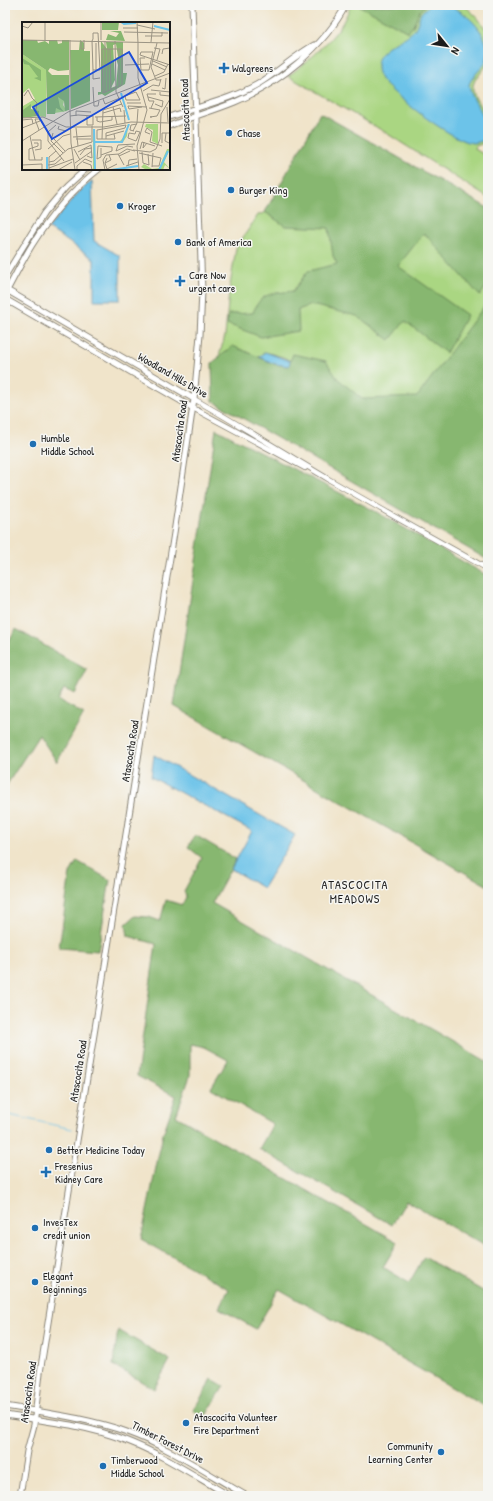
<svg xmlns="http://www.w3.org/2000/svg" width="493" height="1501" font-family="'Patrick Hand',sans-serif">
<rect width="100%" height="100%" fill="#f6f6f2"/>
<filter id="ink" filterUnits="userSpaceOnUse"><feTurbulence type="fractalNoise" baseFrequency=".025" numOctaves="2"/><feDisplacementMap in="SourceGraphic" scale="8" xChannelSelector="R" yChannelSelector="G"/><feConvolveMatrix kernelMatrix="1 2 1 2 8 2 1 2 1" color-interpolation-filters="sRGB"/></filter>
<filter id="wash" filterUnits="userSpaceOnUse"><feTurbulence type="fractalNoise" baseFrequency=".012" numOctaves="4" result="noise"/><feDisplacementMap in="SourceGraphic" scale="16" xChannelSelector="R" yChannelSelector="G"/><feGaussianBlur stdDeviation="0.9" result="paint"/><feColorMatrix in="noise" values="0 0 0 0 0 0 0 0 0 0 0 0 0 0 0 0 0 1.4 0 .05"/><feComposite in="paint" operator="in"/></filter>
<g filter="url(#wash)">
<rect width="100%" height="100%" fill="#f0e4ca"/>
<path fill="#aad682" stroke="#63794f" d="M351 5H358L413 26 419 12 426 5H452L458 7 464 5 477 17 488 32V64L475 80 473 85V91L476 99 488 115V139L485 143 476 146 475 149 488 157V198L383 131 288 76C307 62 326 46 340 27 344 21 348 12 351 5Z
M272 210 324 220 391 266 396 218 488 264V313L400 436 345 400 293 362 283 357 265 352 259 357H231L216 366 225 336 229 292 236 248 258 215Z"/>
<path fill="#87b770" stroke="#526a46" d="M358 5H426L419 12 413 26 408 32Z
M320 113 488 208V283L480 296 424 233 398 266 467 315 446 353 405 321 390 340 357 316 311 305 298 310 299 331 261 337 227 324 229 314 253 313C261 291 273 294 293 291L308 271 337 264 333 256 329 228 285 226 265 212Z
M488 301V560L213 401 212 363 233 346 275 364 288 366 293 354 326 361 337 378 362 399 417 397Z
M216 429 373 510 488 576V886L174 706Z
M16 629 87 670 75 694 64 689 58 700 84 714 57 762 39 735 6 786 5 785V647Z
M195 835 236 859 212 903 488 1062V1248L406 1201 392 1225 259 1149 273 1124 211 1088 228 1060 204 1047 190 1044V1076L176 1116 398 1242 383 1267 409 1283 424 1257 488 1294V1408L279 1289 256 1329 219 1308 229 1289 141 1239 163 1134 176 1096 137 1076 156 944 128 936 126 924 135 916 149 917 160 921 166 900 182 905 186 897 184 891 202 858 188 847Z
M77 861 110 880 98 951 59 948 70 873Z
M118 1330 170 1360 154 1389 113 1365Z
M212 1379 224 1386 205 1417 193 1411Z"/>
<path fill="#6cc3e9" stroke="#447082" d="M430 5C436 5 443 4 449 6 467 11 493 38 487 59 483 69 472 75 469 85 472 106 493 117 485 140 482 141 477 143 473 143 453 141 402 101 387 86 382 82 377 74 377 67 376 46 403 43 414 30 418 25 418 19 421 13 423 10 427 8 430 5Z
M92 181 94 241 120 256V300H94V259L48 228 80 191Z
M265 352 290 361 289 366 275 364 259 357Z
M154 755 295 835 263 888 231 869 252 831 151 777Z"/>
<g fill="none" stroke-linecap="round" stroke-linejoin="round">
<path stroke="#6cc3e9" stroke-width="1" d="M5 1114 72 1129"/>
</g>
</g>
<g filter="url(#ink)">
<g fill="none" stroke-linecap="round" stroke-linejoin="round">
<defs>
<path id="tertiary" d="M194 399C240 425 284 453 330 480 382 510 435 539 488 569
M193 408 305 468"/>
<path id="secondary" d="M169 117C199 106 230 100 258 84 278 72 294 56 314 45
M169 126C191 117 213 111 235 102 278 84 324 47 346 5
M5 276 44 213 66 187 86 169
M5 289 194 399
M5 294C14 278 22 261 32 245 50 216 72 190 99 169
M5 299 193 408
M5 1406C46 1413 87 1418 127 1432 169 1447 208 1474 247 1496
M5 1415C45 1421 86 1425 125 1440 162 1454 196 1477 230 1496
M20 1496 27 1451 34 1425 40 1373 174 533 194 399 200 335 202 291 192 5"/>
</defs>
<use href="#tertiary" stroke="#868073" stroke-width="6"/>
<use href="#secondary" stroke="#868073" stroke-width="7"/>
<use href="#tertiary" stroke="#fff" stroke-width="4.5"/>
<use href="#secondary" stroke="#fff" stroke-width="5"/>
</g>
</g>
<g fill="#1f6fb2" stroke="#f6f6f2" stroke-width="1.5">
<path d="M222 62h4v4h4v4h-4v4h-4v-4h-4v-4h4z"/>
<circle cx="229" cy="133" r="4"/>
<circle cx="231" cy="190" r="4"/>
<circle cx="120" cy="206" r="4"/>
<circle cx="178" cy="242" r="4"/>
<path d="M178 275h4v4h4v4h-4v4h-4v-4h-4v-4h4z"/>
<circle cx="33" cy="444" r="4"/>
<circle cx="49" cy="1150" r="4"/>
<path d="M44 1166h4v4h4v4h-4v4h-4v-4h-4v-4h4z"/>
<circle cx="35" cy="1228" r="4"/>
<circle cx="35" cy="1282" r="4"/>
<circle cx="186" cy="1423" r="4"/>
<circle cx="441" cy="1452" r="4"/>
<circle cx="103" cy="1466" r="4"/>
</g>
<g text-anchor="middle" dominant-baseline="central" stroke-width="3" stroke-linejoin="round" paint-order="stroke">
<g font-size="11" fill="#1c1c1c" stroke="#f6f6f2" text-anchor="start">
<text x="232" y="68">Walgreens</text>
<text x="237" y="133">Chase</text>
<text x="239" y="190">Burger King</text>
<text x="128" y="206">Kroger</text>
<text x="186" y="242">Bank of America</text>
<text x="189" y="275">Care Now<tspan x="189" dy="13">urgent care</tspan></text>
<text x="41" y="438">Humble<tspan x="41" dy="13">Middle School</tspan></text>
<text x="57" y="1150">Better Medicine Today</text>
<text x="55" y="1166">Fresenius<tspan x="55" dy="13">Kidney Care</tspan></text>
<text x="43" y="1222">InvesTex<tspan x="43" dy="13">credit union</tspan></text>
<text x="43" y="1276">Elegant<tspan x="43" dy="13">Beginnings</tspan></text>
<text x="194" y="1417">Atascocita Volunteer<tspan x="194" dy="13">Fire Department</tspan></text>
<text x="433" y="1446" text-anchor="end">Community<tspan x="433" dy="13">Learning Center</tspan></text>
<text x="111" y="1460">Timberwood<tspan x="111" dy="13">Middle School</tspan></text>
</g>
<g font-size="11" fill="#1c1c1c" stroke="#f6f6f2">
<text transform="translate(185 110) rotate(-92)">Atascocita Road</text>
<text transform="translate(173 375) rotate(30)">Woodland Hills Drive</text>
<text transform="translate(179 431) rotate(-82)">Atascocita Road</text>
<text transform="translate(130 751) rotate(-81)">Atascocita Road</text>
<text transform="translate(78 1071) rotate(-81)">Atascocita Road</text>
<text transform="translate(28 1392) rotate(-82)">Atascocita Road</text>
<text transform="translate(168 1442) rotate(27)">Timber Forest Drive</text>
</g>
<g font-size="12" letter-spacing="1" fill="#1c1c1c" stroke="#f6f6f2">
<text x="355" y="884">ATASCOCITA<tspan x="355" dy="14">MEADOWS</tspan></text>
</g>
</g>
<g transform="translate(22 22)">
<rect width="148" height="148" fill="#f0e4ca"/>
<path d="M0 32 24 48V95L17 94 9 84 0 90 1 84 13 77 7 66 0 72ZM28 74 43 75 41 83 45 89 33 91ZM106 101 105 114 101 120 73 121V148H71V106L73 119H98L103 114ZM124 102H136V122L130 119 131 108 123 105ZM145 127H148L142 140 148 147 143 143 141 148H125L119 145 122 142 130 147 137 146Z" fill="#aad682"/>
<path d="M80 0H97L96 8H80ZM88 9H99L103 19 84 18 86 12 94 15 97 11ZM0 18H15L16 21 23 19 27 22V18H35L36 22 40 21V18H47V48L36 49 28 46 26 49 30 53H47V88L43 89 42 79 36 75 38 85 42 90 34 86 33 92H25L24 48 0 32ZM58 18 62 21V29H68V79L49 87 48 28H57ZM79 19 85 27 84 20H101V51H105L103 62 83 74 80 72 76 73V70H79ZM94 22 96 35 94 36 96 43 94 64 89 66 93 58 91 23ZM0 36 19 48V59L12 56 16 55 7 43 2 42ZM9 82V87L17 89V94L0 96 1 88Z" fill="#87b770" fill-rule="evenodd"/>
<path fill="none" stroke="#6cc3e9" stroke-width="2" d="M99 0 102 2 114 1M132 4 148 8M99 71 107 98M72 107 73 148M72 120H100L107 102M25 135V148M89 148 116 144M137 148 146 129"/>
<path fill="none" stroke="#9b9484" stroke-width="1" d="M23 0V18M115 0 116 21M129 0H145M115 3 133 7M0 4 6 6 11 0M101 6H116M102 10 146 11M123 14H140V10M0 18 148 21M48 18V89M79 18V0M59 19V27H62V18M83 19V70M93 19 94 70 101 85M129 20 131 0M74 21V48M116 21V56L125 88 115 124 117 148M135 21 129 45 134 58H139M132 26 138 27 135 38M80 27H100V63L81 71ZM86 27V69M88 27 89 67M97 27V64M140 32 141 27 148 26M118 33 119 30H131L127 48H119L118 36H123M118 33 148 43M131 39 145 45M130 42 143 48M103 43 127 42M71 48H78L76 11H71V17L70 19 71 48V57L78 56M133 54 142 50 146 42M71 65 72 84H76L77 79M140 66 143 67 144 56M129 68 148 70M121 69 131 63 137 64 139 57M114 70 118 78H104L103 74ZM138 70V73L148 74M2 74 6 68 10 76M126 75 141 79 140 85 133 82M10 76 15 81 13 94M81 77 83 82 98 76M105 81H119M91 85 95 102M120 85 107 87 106 84 125 85M145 85 146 100M127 86 138 88 135 94 128 95H130M129 86 132 79H127L125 72H134M102 88 103 101M48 89 49 121 53 148M81 91 98 86 99 90M48 94 56 93 71 94V103H65V94M54 94V89L69 90M73 95 104 94M75 95V99L78 100 90 98V94M0 96 21 95 44 105H82L109 100 148 101M0 98 10 97 11 102M34 103 26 110V119L42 139M37 104 36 107 44 109 46 107M0 106 18 99M54 106 56 124M17 108 13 97H18V99M111 109 115 101 116 87M112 109 108 108 109 103 115 102M114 109 118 110 114 119 106 116 107 111 113 112ZM31 111 29 119 41 131M144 111 143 119 147 121M128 112 123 110 125 106 130 110 128 120 140 124M8 114 13 138M84 114 102 109M51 115 69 114M32 117 43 129M54 117H69M80 117 81 88 100 82M84 117V111L103 106 104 103 75 108V117H93L92 112M10 118H19V127L13 128M0 119 46 90 148 51M122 120 121 126 125 121M12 121H16V124L7 127V138H20V135M140 121V111H148M76 124 90 125V129L79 133M111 125 105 124 94 129 96 123 113 122M26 127 41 114 48 112M52 127 58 138M118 127 120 120 133 124M111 128 128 130 134 127 138 117 139 92 148 77M56 130 69 123 70 136 65 134M120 130 121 141 127 143 126 132M117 131 139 136 137 144H130M96 132 102 143M58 133 63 127 70 126M97 134 108 129M85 136 83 141 85 147 95 142M75 137 79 135V126M75 137 76 124M27 140 32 139 46 127 70 120V104M61 140 69 143 70 148M53 141 70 129M83 141 89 138 87 133M0 143 20 142V148M26 143 33 142 40 136M104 144 116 140M106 144 107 138 115 137M130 145 131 131M27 146 51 137M27 147V135L34 129M36 148 50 140M55 148V144L63 137 70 140M83 148 81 138 84 133 97 132 105 127 113 129"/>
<path fill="#1d4ed8" fill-opacity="0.15" stroke="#1d4ed8" stroke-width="2" d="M107 30 125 61 30 117 11 85Z"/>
<rect width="148" height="148" fill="none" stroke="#1c1c1c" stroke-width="2"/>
</g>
<rect width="493" height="1501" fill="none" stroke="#f6f6f2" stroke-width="20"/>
<g transform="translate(447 46) rotate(120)" stroke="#f6f6f2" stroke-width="3" paint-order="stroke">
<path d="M0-3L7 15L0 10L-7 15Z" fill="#1c1c1c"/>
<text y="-6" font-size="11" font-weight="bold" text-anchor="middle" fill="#1c1c1c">N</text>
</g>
</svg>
